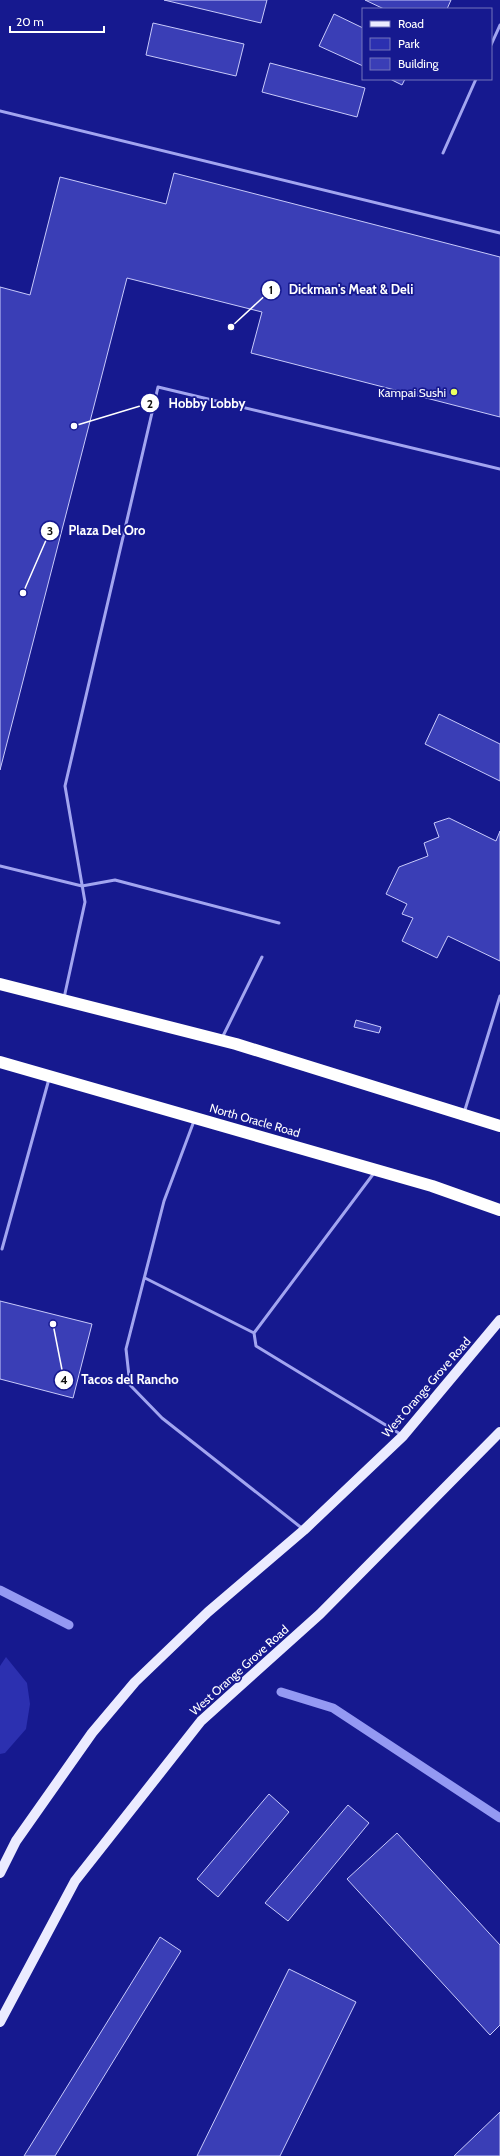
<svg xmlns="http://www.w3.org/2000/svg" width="500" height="2156" font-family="Cabin,sans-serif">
<rect width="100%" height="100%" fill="#16198f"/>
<path fill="#2c30b0" d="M6 1657 27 1683 30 1704 26 1729 5 1753 0 1754V1666Z"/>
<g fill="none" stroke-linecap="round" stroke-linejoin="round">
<path stroke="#9499f3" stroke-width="9" d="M0 1590 69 1625
M281 1692 333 1708 500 1818"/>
</g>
<path fill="#3a3eb6" stroke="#c8cafb" d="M164 0H267L261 23Z
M365 0H451L447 9H384Z
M334 14 363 28V66L319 46Z
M153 23 244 44 236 76 146 55Z
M270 63 365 88 357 117 262 92Z
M390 79H405L402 85Z
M174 173 500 257V417L251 353 262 312 127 278 0 770V287L30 295 60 177 166 204Z
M439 714 500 744V781L425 744Z
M449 818 496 841 500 831V961L448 936 437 958 402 941 413 918 402 914 407 904 386 894 399 867 428 856 424 843 439 837 434 823Z
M356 1020 381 1027 379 1033 354 1027Z
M0 1301 92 1324 73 1398 0 1379Z
M269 1794 289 1812 218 1897 197 1879Z
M348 1805 369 1823 288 1921 265 1903Z
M397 1833 500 1945V2025L490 2035 347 1879Z
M160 1937 181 1951 55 2156H24Z
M289 1969 356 2002 280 2156H197Z
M500 2112V2156H454Z"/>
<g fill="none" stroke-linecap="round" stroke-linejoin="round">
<path stroke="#a2a5f0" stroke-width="3" d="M491 45 500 25
M0 111 500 233
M443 153 476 79
M0 866 82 886 115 880 279 923
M64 998 85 902 65 786 158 387 500 469
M222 1038 262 957
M464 1113 500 996
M194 1121 164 1201 126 1349 130 1385 162 1418 303 1529
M374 1173 254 1333 256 1346 402 1435
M2 1249 49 1079
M145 1278 254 1333"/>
<path stroke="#ebebff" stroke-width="10" d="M0 1873 16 1841 92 1733 135 1682 208 1612 304 1530 403 1436 500 1320
M0 2022 75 1881 201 1721 320 1614 500 1432"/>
<path stroke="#fff" stroke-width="12" d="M0 984 236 1044 500 1126
M0 1062 432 1186 500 1210"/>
</g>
<circle fill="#ecff61" stroke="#16198f" stroke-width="1.5" cx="454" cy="392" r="4"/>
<g text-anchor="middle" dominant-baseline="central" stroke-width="3.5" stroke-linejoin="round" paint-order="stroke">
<g font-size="12" fill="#fff" stroke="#16198f" text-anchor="end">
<text x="446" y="392">Kampai Sushi</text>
</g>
<g font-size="12" fill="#fff" stroke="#16198f">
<text transform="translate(255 1120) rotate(16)">North Oracle Road</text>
<text transform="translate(426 1387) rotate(-49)">West Orange Grove Road</text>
<text transform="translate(239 1670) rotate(-42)">West Orange Grove Road</text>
</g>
</g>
<path fill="none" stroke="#fff" stroke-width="1.5" d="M231 327L271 290M74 426L150 403M23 593L50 531M53 1324L64 1380"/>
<g fill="#fff" stroke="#16198f" stroke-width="1.5">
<circle cx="231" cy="327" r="4"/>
<circle cx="74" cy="426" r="4"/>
<circle cx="23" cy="593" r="4"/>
<circle cx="53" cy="1324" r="4"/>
<circle cx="271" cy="290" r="10"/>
<circle cx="150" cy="403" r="10"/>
<circle cx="50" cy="531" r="10"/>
<circle cx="64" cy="1380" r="10"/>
</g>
<g font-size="12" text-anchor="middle" font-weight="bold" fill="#111">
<text x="271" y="294">1</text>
<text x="150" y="408">2</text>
<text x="50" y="535">3</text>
<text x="64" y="1384">4</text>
</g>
<g font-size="13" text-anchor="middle" font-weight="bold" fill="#fff" stroke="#16198f" stroke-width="3.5" stroke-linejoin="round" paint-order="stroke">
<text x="351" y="294">Dickman's Meat &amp; Deli</text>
<text x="207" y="408">Hobby Lobby</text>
<text x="107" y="535">Plaza Del Oro</text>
<text x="130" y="1384">Tacos del Rancho</text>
</g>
<rect x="362" y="8" width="130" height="72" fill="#16198f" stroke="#7375bc"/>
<rect x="370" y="21" width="20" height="6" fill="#ebebff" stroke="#7375bc"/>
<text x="398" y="28" font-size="12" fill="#ffffff">Road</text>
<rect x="370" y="38" width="20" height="12" fill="#2c30b0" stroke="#7375bc"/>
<text x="398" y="48" font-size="12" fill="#ffffff">Park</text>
<rect x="370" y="58" width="20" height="12" fill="#3a3eb6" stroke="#7375bc"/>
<text x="398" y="68" font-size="12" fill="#ffffff">Building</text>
<path d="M10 26v6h94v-6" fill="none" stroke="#ffffff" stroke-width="2"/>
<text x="16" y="26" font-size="12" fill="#ffffff" stroke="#16198f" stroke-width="3" paint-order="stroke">20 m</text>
</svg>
